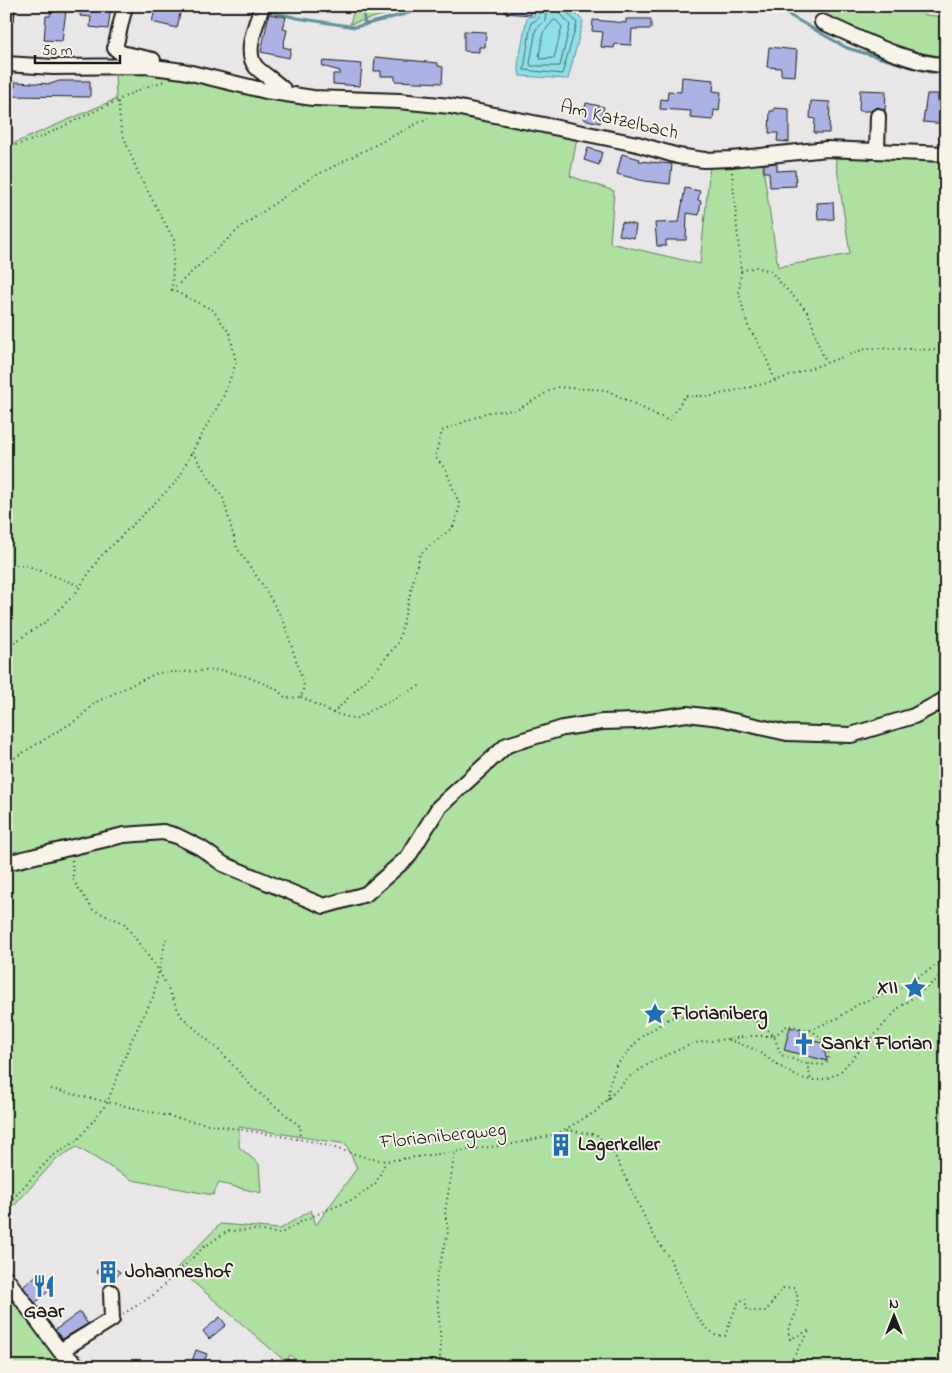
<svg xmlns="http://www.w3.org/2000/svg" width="952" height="1373" font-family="'Indie Flower',sans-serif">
<rect width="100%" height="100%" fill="#e8e6e7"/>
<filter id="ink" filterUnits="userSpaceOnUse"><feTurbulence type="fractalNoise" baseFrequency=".02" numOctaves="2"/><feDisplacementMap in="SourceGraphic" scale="10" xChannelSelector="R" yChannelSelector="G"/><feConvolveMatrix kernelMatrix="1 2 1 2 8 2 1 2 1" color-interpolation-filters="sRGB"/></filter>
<g filter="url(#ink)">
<path fill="#ade0a1" stroke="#647e5e" d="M355 6H416L350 24Z
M829 6H914L925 15 946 17V61L911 54 826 19Z
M115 71 160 73 239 90 463 112 577 138 570 176 614 191 610 243 700 264 710 165 762 161 778 267 850 254 835 155 946 160V1367H305L290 1355 286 1362 177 1268 220 1224 280 1229 311 1210 316 1225 357 1168 346 1144 239 1127V1147L259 1164 261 1193 219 1183 213 1195 132 1180 77 1147 56 1159 6 1215V141L10 145 116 99Z
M6 1294C30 1310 39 1342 61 1359L57 1367H6Z"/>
<path fill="#8edfe8" stroke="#609196" d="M536 6H568L583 21 568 79 520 76 518 64 527 17 534 16Z"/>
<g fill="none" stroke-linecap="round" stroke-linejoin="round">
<path stroke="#4a6a6e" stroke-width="1" d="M540 6 539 18 531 23 524 70 562 74 577 23 566 11 565 6
M547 6 545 21 536 29 530 63 531 66H560L570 25 561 14 559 6
M556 20 562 27 554 58 540 59 539 56 543 33 553 21Z"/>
<path stroke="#609196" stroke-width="3" d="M362 6 365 25
M773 6 847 48 929 72H946
M265 10 297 18 355 27 436 6"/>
</g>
<path fill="#acb3e4" stroke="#1c1c1c" d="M81 6H111L108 29 90 27 91 17 80 16Z
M156 6 181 9 177 28 152 22Z
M505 6H532L531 15 505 13Z
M51 9 66 11 62 41 44 40 46 16H50Z
M269 14 286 17 283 29 287 30 283 47 291 49 289 58 261 52Z
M626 19H651V29H632L631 45 615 44 614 48 601 47 603 32 592 31 593 20 626 23Z
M464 31 486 32 485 47H479V52L464 51Z
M769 47 797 50 795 76 781 75V68L767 67Z
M375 57 438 63V66L443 67 442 83 395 81V76H381V71H374Z
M323 61 362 64 360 86 333 84V74H340V71L322 66Z
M682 77 714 80 713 91 721 92 719 111 714 110 713 120 690 118 691 111 660 109 661 99 667 100 668 91 681 92Z
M59 81H90V97L8 96 9 87H15V82L51 84Z
M860 90 886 91 885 111 878 107 871 111H859Z
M927 94H938V105H946V124L923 122Z
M811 101 830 102 829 133H814L815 119 810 118Z
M586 103 604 107 600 123 583 119Z
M774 108 789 109V142L777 141 778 133H769L770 111H774Z
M588 148 602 152 599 165 584 160Z
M622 154 640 159 639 161 672 164 670 184 644 181 617 174Z
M777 163V171L795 170 796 186 770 187 769 172H764V164Z
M685 188 700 191 698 200 701 201 699 215 687 213 686 240H666V246H657L655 223 679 222Z
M833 202 834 219 818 220 817 203Z
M622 222 636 225 634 238 619 235Z
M790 1027 801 1030 800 1037 822 1043 827 1061 784 1050Z
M566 1137 569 1149 557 1152 554 1140Z
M104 1261 120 1272 112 1283 96 1272Z
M41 1271 54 1286 35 1303 23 1287Z
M80 1312 88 1324 62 1339 55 1330Z
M220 1317 226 1325 209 1339 203 1331Z
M196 1350 207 1354 202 1367H190Z"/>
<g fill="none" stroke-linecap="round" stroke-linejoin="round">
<defs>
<path id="minor" d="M125 6 115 48 121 53 153 60
M262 6C257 23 243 52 256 67 264 75 275 81 284 90L285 93
M6 16 7 6
M822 22C856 36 909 65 946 65
M6 64 53 67 146 66 183 71 266 91 313 98 399 101 450 106 637 144 678 156 704 160 731 159 827 149 946 154
M877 150 878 116
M6 863 124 835 163 832 177 836 201 848 223 864 324 906 366 894 408 857 439 807 507 745 563 728 602 722 637 721 687 714 720 718 787 733 851 735 914 716 946 699
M6 1278 60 1351 80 1367
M60 1351 112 1319 111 1292"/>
</defs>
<use href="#minor" stroke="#1c1c1c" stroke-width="18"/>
<path stroke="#1c1c1c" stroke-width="2" stroke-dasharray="1 4" stroke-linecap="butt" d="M6 148 39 138 145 87 165 81
M732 172 741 271 739 293 747 324 765 355 775 381
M741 271 756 267 771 271C782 287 796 297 807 312 815 324 816 347 827 362
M172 290 240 228 309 179 428 118
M6 564 28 566 80 586
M6 648 47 621 75 594 100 557 178 480 192 452
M301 697 333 713 355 719 421 685
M333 713 375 671 398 643 420 554 453 527 460 506 446 470 435 457 442 431 488 412 517 410 556 387 606 390 669 421 685 396H712L775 381 868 348 946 350
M6 763 78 719 96 702 157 673 220 670 245 676 275 688 286 698 301 697 304 686 284 622 264 587 237 548 223 498 192 452 224 395 236 363 230 334 213 310 172 290 174 240 138 173 121 130 118 101
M72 860 73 880 93 910 124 923 160 972 181 1016 224 1055 253 1088 301 1127 299 1139
M810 1030 838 1018 860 1003 902 987 946 959
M774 1036 788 1025C794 1027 802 1028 808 1030 822 1034 835 1052 825 1065L808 1064
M728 1040C738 1043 748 1046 757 1051 785 1068 807 1094 841 1071L899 1008 935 981 946 966
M51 1089 190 1121 315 1142 368 1158 386 1161 513 1144 557 1134 595 1112 629 1077 653 1061 694 1043 752 1036H774
M608 1100 609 1085 616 1066 641 1037 670 1018 689 1015 752 1020 763 1025 774 1036 781 1055 807 1064 811 1080
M567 1130 597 1135 611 1148 654 1236 670 1259 690 1305 702 1324 715 1335 725 1336 737 1304 745 1298 747 1311H766L783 1288 794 1287C802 1303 795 1316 788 1330L790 1339 810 1330 792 1359V1367
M6 1206 51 1157 78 1140 107 1103 131 1041 153 997 166 939
M123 1314 152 1296 204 1247 228 1231 257 1230 280 1234 308 1218 356 1198 376 1183 386 1161
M439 1367 441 1345 436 1280 448 1232 445 1212 455 1152"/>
<use href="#minor" stroke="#f7f3e8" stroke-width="14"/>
</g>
</g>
<defs>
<symbol id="sight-bare" viewBox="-9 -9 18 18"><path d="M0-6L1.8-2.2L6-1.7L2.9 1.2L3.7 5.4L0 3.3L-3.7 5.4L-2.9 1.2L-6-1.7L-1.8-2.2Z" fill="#1f6fb2" stroke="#f7f3e8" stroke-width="2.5" paint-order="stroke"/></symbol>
<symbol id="church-bare" viewBox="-9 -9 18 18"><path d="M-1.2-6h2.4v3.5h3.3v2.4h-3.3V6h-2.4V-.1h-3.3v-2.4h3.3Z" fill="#1f6fb2" stroke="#f7f3e8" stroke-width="2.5" paint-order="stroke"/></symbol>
<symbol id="building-bare" viewBox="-9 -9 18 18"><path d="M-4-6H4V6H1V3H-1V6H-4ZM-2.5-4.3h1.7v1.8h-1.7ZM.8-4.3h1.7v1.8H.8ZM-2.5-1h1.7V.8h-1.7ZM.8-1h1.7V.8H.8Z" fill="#1f6fb2" stroke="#f7f3e8" stroke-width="2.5" paint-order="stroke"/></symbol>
<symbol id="restaurant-bare" viewBox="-9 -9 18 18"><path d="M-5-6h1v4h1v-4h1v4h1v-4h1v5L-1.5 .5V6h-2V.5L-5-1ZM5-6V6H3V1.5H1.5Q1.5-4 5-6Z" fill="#1f6fb2" stroke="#f7f3e8" stroke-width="2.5" paint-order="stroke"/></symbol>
</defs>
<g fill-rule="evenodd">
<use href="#sight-bare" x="899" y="972" width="32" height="32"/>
<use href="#sight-bare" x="639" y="998" width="32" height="32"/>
<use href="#church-bare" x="788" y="1028" width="32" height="32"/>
<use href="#building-bare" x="545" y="1129" width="32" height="32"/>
<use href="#building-bare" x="92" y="1256" width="32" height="32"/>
<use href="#restaurant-bare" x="28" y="1270" width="32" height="32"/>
</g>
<g text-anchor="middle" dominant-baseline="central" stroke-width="4" stroke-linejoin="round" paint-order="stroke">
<g font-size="20" fill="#1c1c1c" stroke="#f7f3e8">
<text transform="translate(619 121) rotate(13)">Am Katzelbach</text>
<text transform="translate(443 1137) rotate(-6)">Florianibergweg</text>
</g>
<g font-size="20" font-weight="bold" fill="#1c1c1c" stroke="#f7f3e8" text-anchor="start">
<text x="898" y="988" text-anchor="end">XII</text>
<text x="672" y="1014">Florianiberg</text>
<text x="821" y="1044">Sankt Florian</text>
<text x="578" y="1145">Lagerkeller</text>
<text x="125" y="1272">Johanneshof</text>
<text x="44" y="1312" text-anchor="middle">Gaar</text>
</g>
</g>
<rect width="952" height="1373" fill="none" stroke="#f7f3e8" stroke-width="25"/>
<rect x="12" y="12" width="927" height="1348" fill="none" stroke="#1c1c1c" stroke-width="2" filter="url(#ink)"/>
<g transform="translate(894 1316)" stroke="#f7f3e8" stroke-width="4" paint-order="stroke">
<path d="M0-4L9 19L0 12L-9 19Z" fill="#1c1c1c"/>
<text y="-8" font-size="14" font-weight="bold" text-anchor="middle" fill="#1c1c1c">N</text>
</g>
<path d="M35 55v8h85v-8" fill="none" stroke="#1c1c1c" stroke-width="2.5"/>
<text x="42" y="55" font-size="15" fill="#1c1c1c" stroke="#f7f3e8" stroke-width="4" paint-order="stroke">50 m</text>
</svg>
